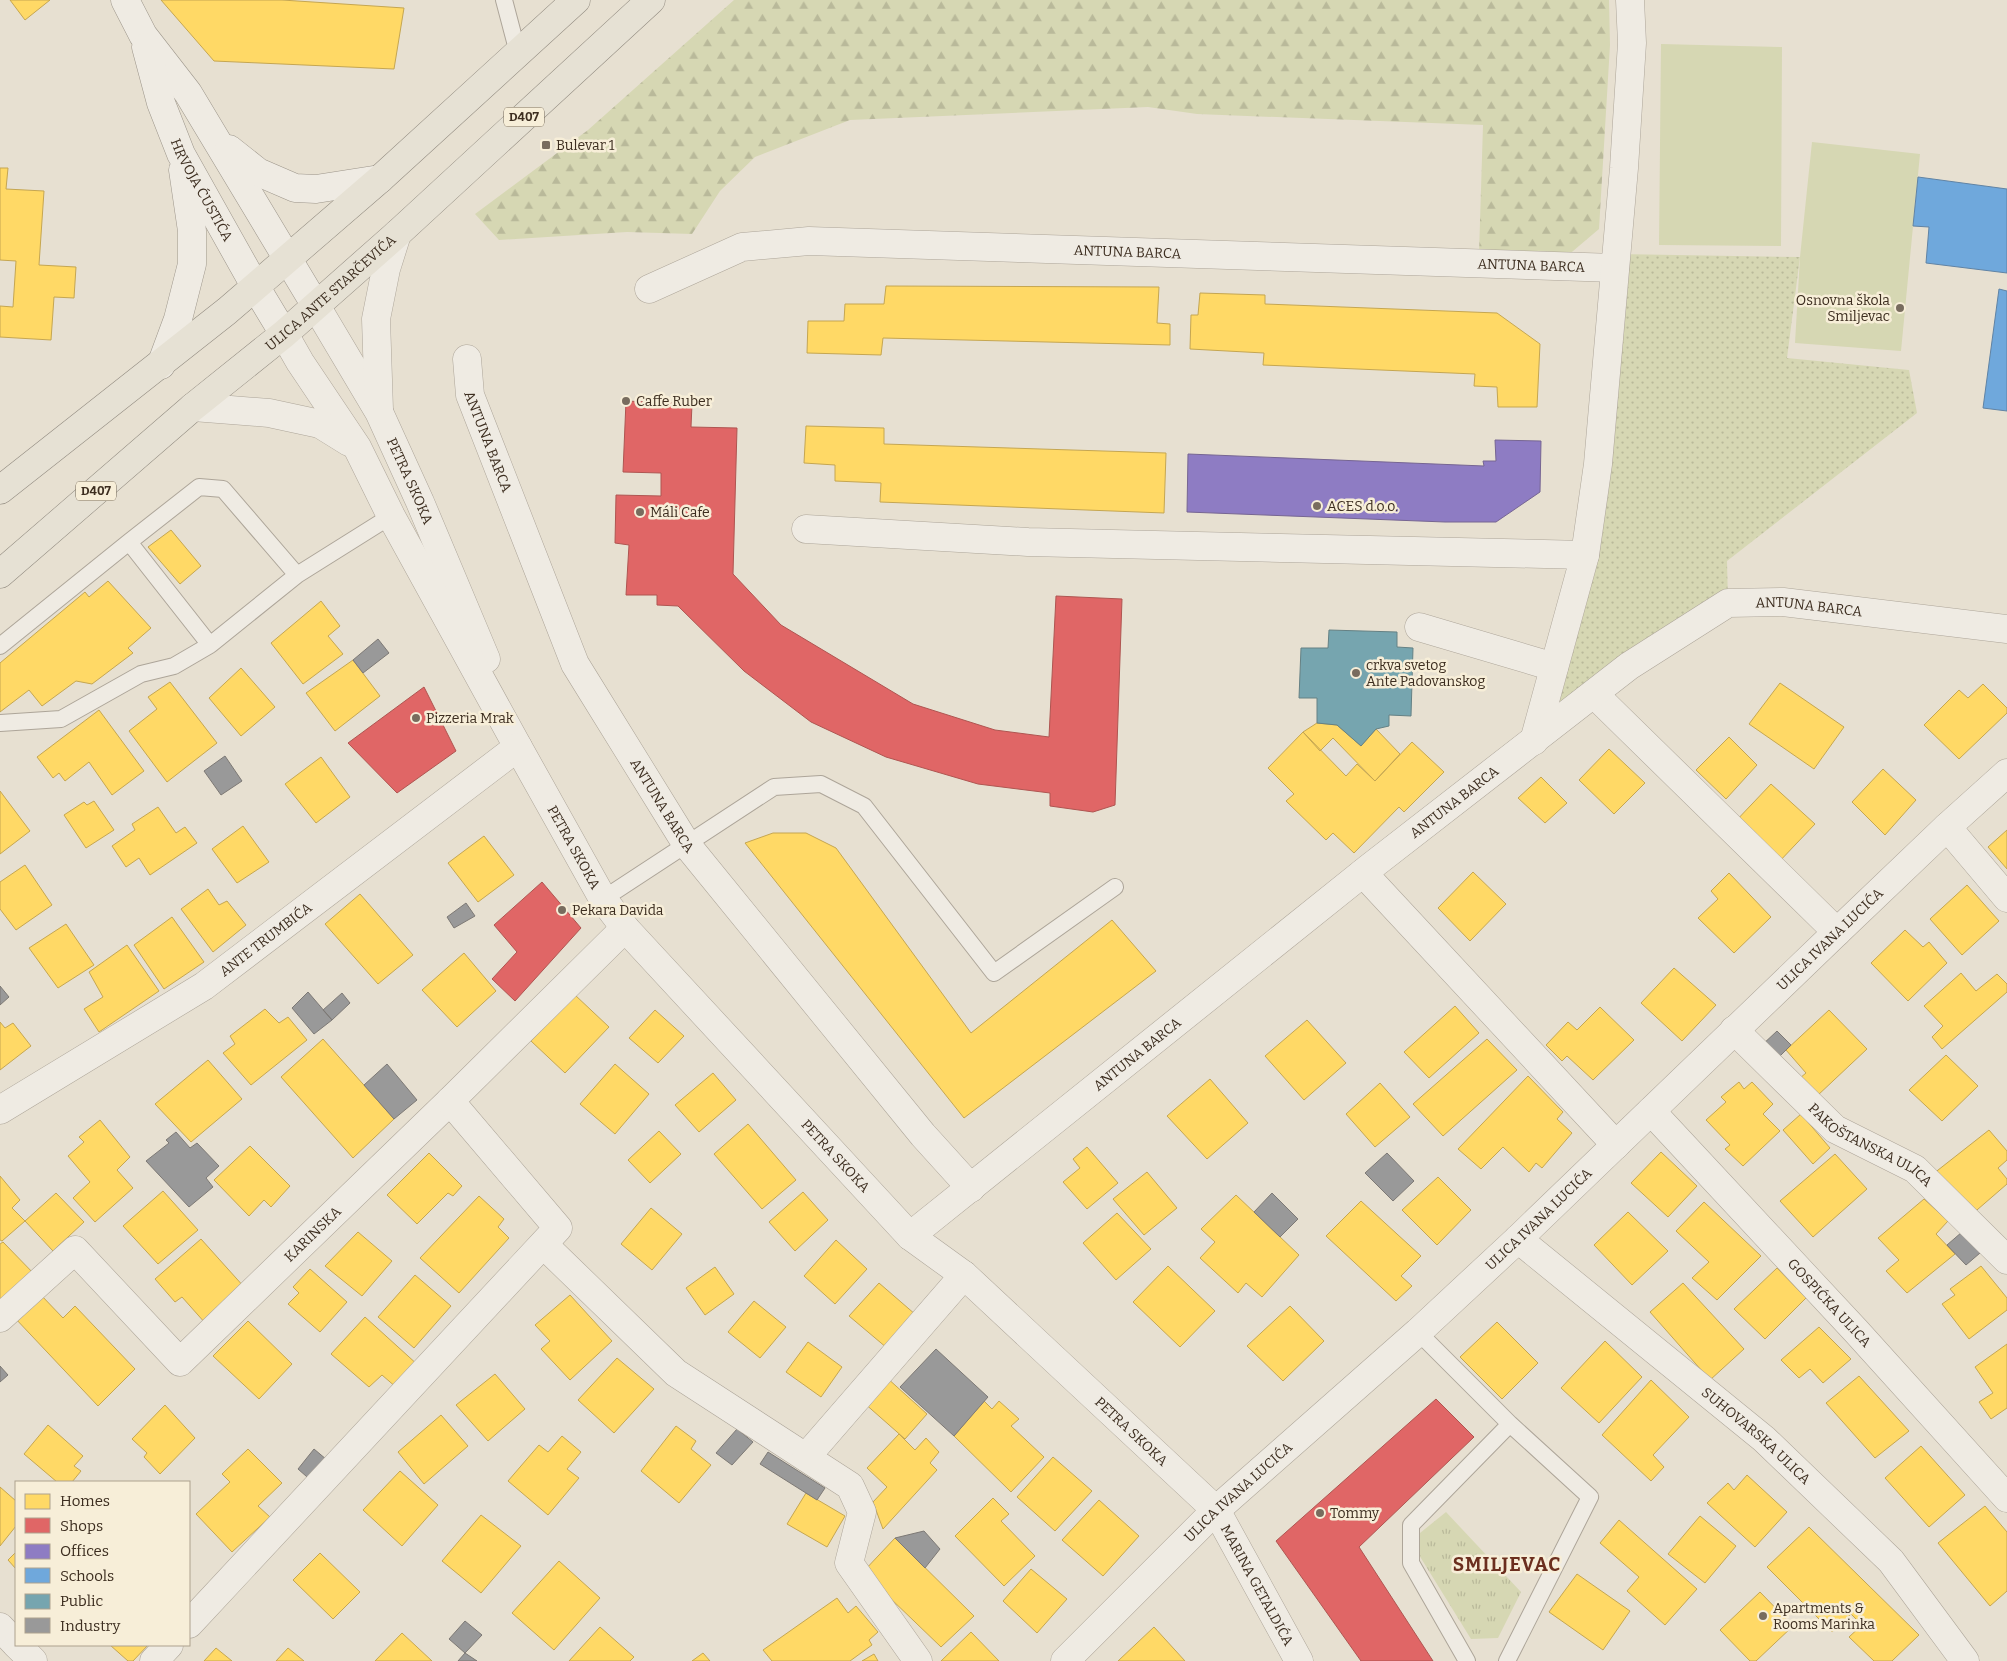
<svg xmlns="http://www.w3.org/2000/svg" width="2007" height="1661" font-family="Bitter,serif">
<defs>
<pattern id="grass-dots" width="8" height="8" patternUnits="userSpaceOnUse" patternTransform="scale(1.25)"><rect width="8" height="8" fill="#d6d7b3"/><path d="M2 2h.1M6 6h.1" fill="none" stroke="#b9b99a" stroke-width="1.8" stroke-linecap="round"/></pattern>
<pattern id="forest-firs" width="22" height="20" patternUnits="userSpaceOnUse" patternTransform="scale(1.25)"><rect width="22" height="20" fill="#d6d7b3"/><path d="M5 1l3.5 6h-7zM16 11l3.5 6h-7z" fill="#b9b99a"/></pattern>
<pattern id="park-tufts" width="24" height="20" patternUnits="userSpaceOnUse" patternTransform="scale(1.25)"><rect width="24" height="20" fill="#d6d7b3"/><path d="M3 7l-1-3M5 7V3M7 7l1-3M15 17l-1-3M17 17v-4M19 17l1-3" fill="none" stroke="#b9b99a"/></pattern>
</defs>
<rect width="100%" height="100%" fill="#e7e0d1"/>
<path fill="url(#grass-dots)" d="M1616 254 1800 257 1787 358 1909 370 1917 413 1727 561 1728 603 1534 741 1585 555Z"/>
<path fill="url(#forest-firs)" d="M734 0H1609L1610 45 1599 229 1566 257 1479 254 1483 125 1197 114 1148 107 850 120 755 157 720 191 692 234 627 232 499 240 475 214 588 130Z"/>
<path fill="url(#park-tufts)" d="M1446 1512 1521 1592 1498 1638 1471 1639 1419 1555 1420 1533Z"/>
<path fill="#d6d7b3" d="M1661 44 1782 47 1781 246 1659 245Z
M1812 142 1920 154 1901 351 1795 343 1800 257Z"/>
<path fill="#ffd966" stroke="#c5a651" d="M10 0H50L25 20Z
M161 0H282L404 8 394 69 214 61Z
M0 168H8L6 189 44 191 39 265 76 267 74 298 54 297 51 340 0 337V306L13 307 16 261 0 260Z
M886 286 1159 287 1157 323 1170 324V345L883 338 881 355 807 353 808 321H844L845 304H884Z
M1200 293 1265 295V304L1497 313 1540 344 1537 407H1498L1497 387 1474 386 1475 374 1263 365 1264 353 1190 349 1191 315H1198Z
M806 426 884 428V444L1166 453 1164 513 880 502 881 483 835 481V465L804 463Z
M171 530 201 566 180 584 148 547Z
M108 581 151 628 128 648 133 653 92 684 76 681 42 706 29 690 0 712V663L85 592 89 597Z
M321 601 340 626 328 636 343 654 303 684 271 643Z
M353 660 380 696 335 731 306 693Z
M241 668 275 707 241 736 209 698Z
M170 682 217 743 167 782 129 731 157 709 148 697Z
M1780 683 1844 727 1814 769 1749 724Z
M1983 684 2007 708V713L1959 759 1924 725 1959 690 1968 698Z
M99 710 144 771 112 795 89 762 65 781 59 773 53 778 37 757Z
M1317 723 1337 725 1361 746 1376 729 1400 754 1375 781 1333 738 1320 751 1303 732Z
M1303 732 1346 776 1357 764 1375 781 1412 742 1444 772 1404 812 1399 807 1354 853 1333 833 1326 840 1286 801 1294 794 1268 768Z
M1729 737 1757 765 1726 799 1696 770Z
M1609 749 1645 783 1614 814 1579 780Z
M321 757 350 797 316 823 285 784Z
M1883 769 1916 800 1885 835 1852 802Z
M1541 777 1567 803 1545 823 1518 798Z
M1771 784 1815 824 1777 864 1733 824Z
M0 791 30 831 0 854Z
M94 801 114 830 86 848 64 815 84 802 87 805Z
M158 807 176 833 185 827 197 843 150 875 139 858 126 867 112 846 135 830 132 824Z
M243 826 269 862 237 883 212 849Z
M2007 830V869L1988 847Z
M773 833H806L836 848 971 1033 1112 920 1156 971 964 1118 745 843Z
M484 836 514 875 478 902 448 863Z
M25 865 52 905 16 930 0 909V882Z
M1473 872 1506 904 1470 941 1438 908Z
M1729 873 1771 917 1734 953 1698 918 1718 899 1711 891Z
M1967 885 1999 921 1962 955 1930 919Z
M208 889 219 905 227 901 246 925 213 952 181 909Z
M360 894 413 955 378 984 325 924Z
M172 917 204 962 164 989 134 945Z
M66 924 94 965 58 988 29 948Z
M1905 930 1923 947 1929 942 1947 963 1908 1001 1871 963Z
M127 945 159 991 99 1032 84 1009 103 997 89 972Z
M464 953 496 991 457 1027 422 990Z
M1674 968 1716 1005 1682 1041 1641 1003Z
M1961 973 1976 991 1997 974 2007 984V992L1942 1049 1932 1037 1943 1026 1924 1006Z
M575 995 609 1027 565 1073 531 1041Z
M1455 1006 1479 1033 1429 1078 1404 1052Z
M1600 1007 1634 1040 1593 1080 1567 1056 1562 1061 1546 1045 1568 1022 1577 1030Z
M265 1009 279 1023 288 1017 307 1040 251 1085 223 1053 235 1044 230 1036Z
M655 1010 684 1036 658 1063 629 1038Z
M1829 1010 1867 1049 1817 1096 1800 1078 1806 1073 1786 1050Z
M1307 1020 1346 1063 1304 1100 1265 1056Z
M0 1022 5 1028 13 1023 31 1046 0 1070Z
M323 1039 394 1119 353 1158 281 1077Z
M1487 1039 1517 1070 1443 1136 1413 1104Z
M1946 1055 1978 1086 1942 1121 1909 1090Z
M208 1060 242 1099 191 1142 155 1104Z
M615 1064 649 1094 615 1134 580 1104Z
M713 1073 736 1100 699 1132 675 1105Z
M1528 1076 1563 1112 1557 1119 1572 1133 1542 1168 1536 1163 1529 1172 1503 1147 1481 1169 1458 1149Z
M1210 1079 1248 1123 1207 1159 1167 1116Z
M1739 1082 1744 1089 1752 1082 1773 1104 1763 1114 1780 1131 1743 1166 1725 1149 1730 1145 1706 1120 1726 1102 1721 1097Z
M1380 1083 1410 1117 1375 1147 1346 1114Z
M1801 1114 1830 1148 1813 1164 1783 1130Z
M100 1120 130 1157 117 1170 133 1188 95 1222 73 1198 90 1182 68 1156 84 1142 79 1137Z
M748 1124 796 1180 762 1209 714 1154Z
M1989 1130 2007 1151V1160L1998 1168 2007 1179V1184L1970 1216 1933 1174Z
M659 1131 681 1154 650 1183 628 1160Z
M250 1146 290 1186 271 1207 264 1200 249 1216 214 1180Z
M1087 1147 1118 1183 1087 1209 1063 1182 1080 1168 1073 1159Z
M1661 1152 1697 1186 1668 1217 1631 1183Z
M429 1153 462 1186 453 1196 448 1193 417 1224 387 1195Z
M1835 1154 1867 1189 1813 1237 1780 1201Z
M1147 1172 1177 1208 1144 1235 1113 1199Z
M0 1176 20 1200 12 1208 25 1221 2 1241 0 1240Z
M1438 1177 1471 1210 1437 1245 1402 1210Z
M163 1191 198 1230 158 1264 123 1226Z
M803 1192 828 1220 795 1251 769 1222Z
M56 1193 84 1222 53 1251 25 1221Z
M1236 1195 1299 1255 1262 1297 1246 1283 1238 1293 1200 1258 1215 1242 1201 1229Z
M479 1196 504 1219 498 1227 509 1238 459 1293 420 1258Z
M1924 1199 1948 1221 1936 1234 1955 1254 1907 1293 1886 1271 1899 1260 1878 1238Z
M1361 1201 1421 1256 1401 1276 1412 1286 1396 1301 1326 1236Z
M1704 1202 1761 1256 1717 1300 1692 1278 1709 1262 1676 1231Z
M651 1208 682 1234 652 1270 621 1244Z
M1628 1212 1668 1251 1632 1285 1594 1245Z
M1117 1213 1151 1249 1116 1280 1083 1243Z
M358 1232 392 1261 362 1296 325 1266Z
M201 1239 245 1288 206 1324 182 1297 175 1302 155 1279Z
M836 1240 867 1269 835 1304 804 1276Z
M3 1242 37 1277 0 1304V1244Z
M1168 1266 1215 1311 1180 1347 1133 1302Z
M1981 1266 2007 1298V1310L1969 1339 1942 1304 1955 1295 1950 1289Z
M715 1267 734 1294 705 1315 686 1288Z
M1777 1268 1806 1298 1765 1339 1734 1309Z
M310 1269 347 1302 320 1332 288 1304 299 1293 293 1287Z
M415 1275 451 1306 414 1348 378 1317Z
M879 1283 916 1315 887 1348 849 1316Z
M1683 1283 1744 1349 1710 1380 1650 1312Z
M40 1294 63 1318 75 1306 135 1369 98 1406 14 1317Z
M570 1295 612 1341 570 1380 541 1349 550 1341 535 1325Z
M754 1301 786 1327 760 1358 728 1332Z
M1290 1306 1324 1341 1283 1381 1247 1346Z
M365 1317 419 1366 397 1388 382 1375 369 1387 331 1354Z
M248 1321 292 1364 259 1399 213 1356Z
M1497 1322 1538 1363 1502 1399 1460 1357Z
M1819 1327 1851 1359 1823 1383 1810 1369 1799 1378 1781 1360Z
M1605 1341 1642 1377 1599 1423 1561 1388Z
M808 1342 842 1367 821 1397 786 1372Z
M2007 1344V1408L1991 1419 1979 1402 1993 1393 1975 1367Z
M617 1358 654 1389 614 1433 578 1400Z
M495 1374 525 1409 488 1441 456 1405Z
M1859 1376 1909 1431 1875 1458 1826 1403Z
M886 1377 927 1414 905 1439 863 1402Z
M1651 1380 1689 1417 1653 1455 1664 1467 1651 1481 1602 1435Z
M984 1401 992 1409 999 1401 1019 1419 1011 1426 1044 1457 1011 1492 954 1436Z
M165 1405 195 1438 160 1474 144 1457 147 1453 132 1439Z
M441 1415 468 1446 424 1484 398 1452Z
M48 1425 83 1456 74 1466 81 1471 72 1482H57L24 1454Z
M676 1426 696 1441 691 1449 711 1465 679 1503 641 1471Z
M899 1434 915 1450 926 1438 939 1452 930 1463 937 1470 883 1529 873 1502 887 1487 867 1468Z
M562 1436 581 1452 567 1469 579 1478 548 1515 508 1481 539 1445 548 1452Z
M1921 1446 1965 1495 1929 1527 1885 1478Z
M248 1449 282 1483 258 1506 270 1517 232 1552 196 1514 230 1482 222 1474Z
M1053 1457 1092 1491 1055 1531 1017 1497Z
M400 1471 438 1505 402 1546 363 1510Z
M1747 1475 1787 1512 1755 1547 1707 1503 1728 1483 1734 1490Z
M0 1487 16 1501V1526L0 1546Z
M806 1493 845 1516 827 1547 787 1524Z
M993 1498 1009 1514 1001 1521 1035 1556 1004 1586 955 1536Z
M1099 1500 1139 1536 1103 1576 1062 1540Z
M1985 1506 2007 1532V1591L1990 1606 1938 1543Z
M481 1515 521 1546 481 1593 442 1561Z
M1700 1516 1736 1546 1705 1583 1668 1554Z
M1619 1520 1697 1589 1665 1625 1627 1591 1639 1577 1600 1543Z
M1809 1527 1919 1635 1892 1661H1874L1849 1637 1862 1625 1851 1614 1832 1632 1767 1567Z
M895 1538 974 1616 941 1647 863 1572Z
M16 1552V1569L8 1560Z
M320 1553 360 1592 333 1619 293 1580Z
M559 1561 600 1598 554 1650 512 1613Z
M1031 1569 1067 1599 1037 1633 1003 1601Z
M1577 1574 1630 1611 1603 1650 1549 1612Z
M1760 1592 1793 1626 1756 1661H1750L1720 1630Z
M837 1598 848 1613 856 1606 878 1632 869 1640 872 1645 850 1661H772L763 1650Z
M600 1627 634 1657 630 1661H569Z
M1154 1627 1185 1661H1118Z
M971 1632 999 1661H941Z
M402 1633 432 1661H375Z
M110 1645H148L133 1661H128Z
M216 1648 232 1661H204Z
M288 1648 304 1661H276Z
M703 1653 710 1661H692Z
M874 1654 878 1661H862Z"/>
<path fill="#e06666" stroke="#af5551" d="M626 401 692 404 691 427 737 428 733 574 781 625 913 704 995 730 1049 737 1056 596 1122 599 1115 805 1093 812 1050 806V793L978 784 886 757 811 722 744 671 678 606 657 605V595H626L629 545 615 543 616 495 661 496V473L623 472Z
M424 687 456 751 397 793 348 743Z
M542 882 581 928 515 1001 492 979 517 952 494 925Z
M1436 1399 1474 1437 1359 1547 1433 1661H1361L1276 1541Z"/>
<path fill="#8e7cc3" stroke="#766592" d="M1495 440 1541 441 1540 492 1496 522H1445L1187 512 1188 454 1484 466 1483 461H1496Z"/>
<path fill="#6fa8dc" stroke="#6083a4" d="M1918 177 2007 189V273L1926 263 1929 227 1913 226Z
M1999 289 2007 291V411L1983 408Z"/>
<path fill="#76a5af" stroke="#658184" d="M1329 630 1397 632V647L1413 648 1411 716 1389 715V726L1376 729 1361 746 1337 725 1317 723V698H1299L1301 648H1328Z"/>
<path fill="#999" stroke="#7d7975" d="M378 639 389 653 363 673 353 660Z
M225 756 242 781 221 795 204 771Z
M466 903 475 916 454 928 447 917Z
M0 986 9 997 0 1005Z
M308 992 332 1020 314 1034 292 1008Z
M342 993 350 1003 332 1020 323 1010Z
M1777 1031 1791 1045 1775 1061 1761 1046Z
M387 1064 417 1100 394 1119 364 1085Z
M176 1132 190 1148 197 1143 219 1166 206 1178 213 1187 189 1207 146 1161 169 1143 166 1140Z
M1387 1153 1414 1181 1393 1201 1365 1173Z
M1272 1193 1298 1219 1280 1237 1254 1212Z
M1962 1232 1980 1253 1966 1265 1947 1245Z
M936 1349 988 1397 954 1436 900 1387Z
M0 1366 8 1375 0 1382Z
M737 1429 753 1442 732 1465 716 1453Z
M314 1449 333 1465 315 1484 298 1469Z
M768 1452 825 1488 817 1500 760 1464Z
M924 1531 940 1549 925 1568 895 1538Z
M465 1621 482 1635 465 1653 449 1639Z
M465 1653 477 1661H458Z"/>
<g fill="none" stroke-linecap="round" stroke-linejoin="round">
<defs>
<path id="service" d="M504 0 518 53
M129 542 210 645 297 575
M0 646 129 542 199 487 223 489 297 575 391 516
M0 723 61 719 141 674 174 666 210 645
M603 899 774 787 821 784 864 806 994 973 1115 887
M1418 1332 1510 1424 1411 1525V1563L1467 1661
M1507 1661 1590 1497 1510 1424"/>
<g id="minor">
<path id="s1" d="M649 289 742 247 809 241 1615 268"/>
<path id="s2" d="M316 306 379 412 420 502 486 659"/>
<path id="s3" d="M284 334 300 362 357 447 391 516 518 747 603 899 625 928 910 1236 964 1275 1216 1510 1299 1661"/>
<path id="s4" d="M467 359 470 395 575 664 687 845 923 1135 971 1188"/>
<path d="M193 407 269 413 320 424 349 442"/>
<path d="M379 410 376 319 386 269 397 234"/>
<path d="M806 529 1028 542 1585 555"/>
<path d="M1419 627 1554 667"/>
<path d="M1594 694 1837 932"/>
<path d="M1534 741 1585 555 1598 464 1624 168 1632 43 1630 0"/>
<path d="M1947 827 2007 898"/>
<path d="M1363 873 1616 1145"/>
<path id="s5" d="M1734 1030 1835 1129 1915 1169 2007 1260"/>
<path id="s6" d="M0 1110 204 986 518 747"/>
<path id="s7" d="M1651 1111 1856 1331 2007 1498"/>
<path id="s8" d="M910 1236 1369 868 1629 666 1728 603 1783 602 2007 629"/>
<path id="s9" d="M1518 1239 1764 1439 1891 1561 1965 1661"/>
<path d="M544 1245 676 1373 850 1486 862 1512 849 1563 918 1661"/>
<path id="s10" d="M0 1318 75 1250 180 1362 450 1101 625 928"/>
<path d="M806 1457 964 1275"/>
<path d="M189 1624 558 1228 450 1101"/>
<path d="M0 1627 16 1644"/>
<path d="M17 1645 33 1661"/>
<path d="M154 1661 169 1645"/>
<path id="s11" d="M1065 1661 1216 1510 1418 1332 1518 1239 1837 932 1947 827 2007 773"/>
</g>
<g id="secondary">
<path d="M125 0 143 35 188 93 316 306"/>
<path id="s12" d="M146 47 161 103 181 154 255 286 284 334"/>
<path d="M229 149 258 172 295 188 316 189 380 179"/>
<path d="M161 365 178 319 192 264V231L183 170"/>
</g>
<g id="primary">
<path d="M0 490 227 311 380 179 576 0"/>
<path id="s13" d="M0 574 193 407 284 334 397 234 651 0"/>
</g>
</defs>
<use href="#service" stroke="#ada599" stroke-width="18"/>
<use href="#minor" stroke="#ada599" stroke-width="29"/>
<use href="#secondary" stroke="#9c958a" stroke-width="29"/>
<use href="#primary" stroke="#928b80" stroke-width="29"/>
<use href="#service" stroke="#efebe3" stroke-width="16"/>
<use href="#minor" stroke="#efebe3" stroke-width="28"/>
<use href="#secondary" stroke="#efebe3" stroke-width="28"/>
<use href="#primary" stroke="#e6e1d4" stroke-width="28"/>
</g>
<g fill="#786c5e" stroke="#f7eed8" stroke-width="2">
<rect x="541" y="140" width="10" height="10" rx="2.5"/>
<circle cx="1900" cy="308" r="5"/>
<circle cx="626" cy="401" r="5"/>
<circle cx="1317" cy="506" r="5"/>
<circle cx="640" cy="512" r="5"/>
<circle cx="1356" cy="673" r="5"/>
<circle cx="416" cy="718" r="5"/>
<circle cx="562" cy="910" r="5"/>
<circle cx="1320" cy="1513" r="5"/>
<circle cx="1763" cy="1616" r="5"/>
</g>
<g text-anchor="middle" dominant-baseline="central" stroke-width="5" stroke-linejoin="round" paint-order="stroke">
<g fill="#f7eed8" stroke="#756857" stroke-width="1">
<rect x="504" y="107.5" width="40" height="19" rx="4"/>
<rect x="76" y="481.5" width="40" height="19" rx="4"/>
</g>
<g font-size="12" font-weight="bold" fill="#3d2e20">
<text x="524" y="117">D407</text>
<text x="96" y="491">D407</text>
</g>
<g font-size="14" fill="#3d2e20" stroke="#f7eed8" text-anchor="start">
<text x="556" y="145">Bulevar 1</text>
<text x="1890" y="300" text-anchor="end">Osnovna škola<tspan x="1890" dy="16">Smiljevac</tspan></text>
<text x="636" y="401">Caffe Ruber</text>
<text x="1327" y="506">ACES d.o.o.</text>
<text x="650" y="512">Máli Cafe</text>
<text x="1366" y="665">crkva svetog<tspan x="1366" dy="16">Ante Padovanskog</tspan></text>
<text x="426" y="718">Pizzeria Mrak</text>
<text x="572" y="910">Pekara Davida</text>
<text x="1330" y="1513">Tommy</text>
<text x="1773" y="1608">Apartments &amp;<tspan x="1773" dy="16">Rooms Marinka</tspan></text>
</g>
<g font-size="14" fill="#3d2e20" stroke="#f7eed8">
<text stroke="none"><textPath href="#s12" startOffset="154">HRVOJA ĆUSTIĆA</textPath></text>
<text stroke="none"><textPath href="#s1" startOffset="488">ANTUNA BARCA</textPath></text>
<text stroke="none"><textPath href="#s1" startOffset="892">ANTUNA BARCA</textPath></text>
<text stroke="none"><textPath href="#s13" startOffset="434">ULICA ANTE STARČEVIĆA</textPath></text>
<text stroke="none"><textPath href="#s4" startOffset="86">ANTUNA BARCA</textPath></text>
<text stroke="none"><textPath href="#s2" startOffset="199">PETRA SKOKA</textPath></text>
<text stroke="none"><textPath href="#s8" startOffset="1116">ANTUNA BARCA</textPath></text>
<text stroke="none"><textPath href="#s8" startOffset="696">ANTUNA BARCA</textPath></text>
<text stroke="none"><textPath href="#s4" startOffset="491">ANTUNA BARCA</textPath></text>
<text stroke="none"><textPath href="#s3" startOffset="590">PETRA SKOKA</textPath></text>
<text stroke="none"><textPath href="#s6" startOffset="316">ANTE TRUMBIĆA</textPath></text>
<text stroke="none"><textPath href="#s11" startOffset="1052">ULICA IVANA LUCIĆA</textPath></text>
<text stroke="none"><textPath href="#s8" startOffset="291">ANTUNA BARCA</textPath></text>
<text stroke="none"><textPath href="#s5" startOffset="180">PAKOŠTANSKA ULICA</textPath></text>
<text stroke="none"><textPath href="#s3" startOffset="996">PETRA SKOKA</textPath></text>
<text stroke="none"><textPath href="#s11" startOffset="648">ULICA IVANA LUCIĆA</textPath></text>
<text stroke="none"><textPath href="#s10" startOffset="439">KARINSKA</textPath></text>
<text stroke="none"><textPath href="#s7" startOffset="262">GOSPIĆKA ULICA</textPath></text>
<text stroke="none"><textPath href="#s3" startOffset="1401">PETRA SKOKA</textPath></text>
<text stroke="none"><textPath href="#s9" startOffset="309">SUHOVARSKA ULICA</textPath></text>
<text stroke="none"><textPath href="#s11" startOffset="242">ULICA IVANA LUCIĆA</textPath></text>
<text stroke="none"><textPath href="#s3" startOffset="1602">MARINA GETALDIĆA</textPath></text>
</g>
<g font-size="19" font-weight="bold" letter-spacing="1" fill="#6b2e1e" stroke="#f7eed8">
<text x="1507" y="1564">SMILJEVAC</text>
</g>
</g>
<rect x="15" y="1481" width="175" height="165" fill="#f7eed8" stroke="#ada18e"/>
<rect x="25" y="1494" width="25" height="15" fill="#ffd966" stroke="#ada18e"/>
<text x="60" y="1506" font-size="15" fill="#3d2e20">Homes</text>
<rect x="25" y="1518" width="25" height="15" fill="#e06666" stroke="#ada18e"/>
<text x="60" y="1531" font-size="15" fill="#3d2e20">Shops</text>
<rect x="25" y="1544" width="25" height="15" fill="#8e7cc3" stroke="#ada18e"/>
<text x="60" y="1556" font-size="15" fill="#3d2e20">Offices</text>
<rect x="25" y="1568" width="25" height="15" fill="#6fa8dc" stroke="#ada18e"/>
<text x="60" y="1581" font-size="15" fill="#3d2e20">Schools</text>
<rect x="25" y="1594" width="25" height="15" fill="#76a5af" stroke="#ada18e"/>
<text x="60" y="1606" font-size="15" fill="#3d2e20">Public</text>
<rect x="25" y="1618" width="25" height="15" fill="#999999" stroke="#ada18e"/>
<text x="60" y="1631" font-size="15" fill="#3d2e20">Industry</text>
</svg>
